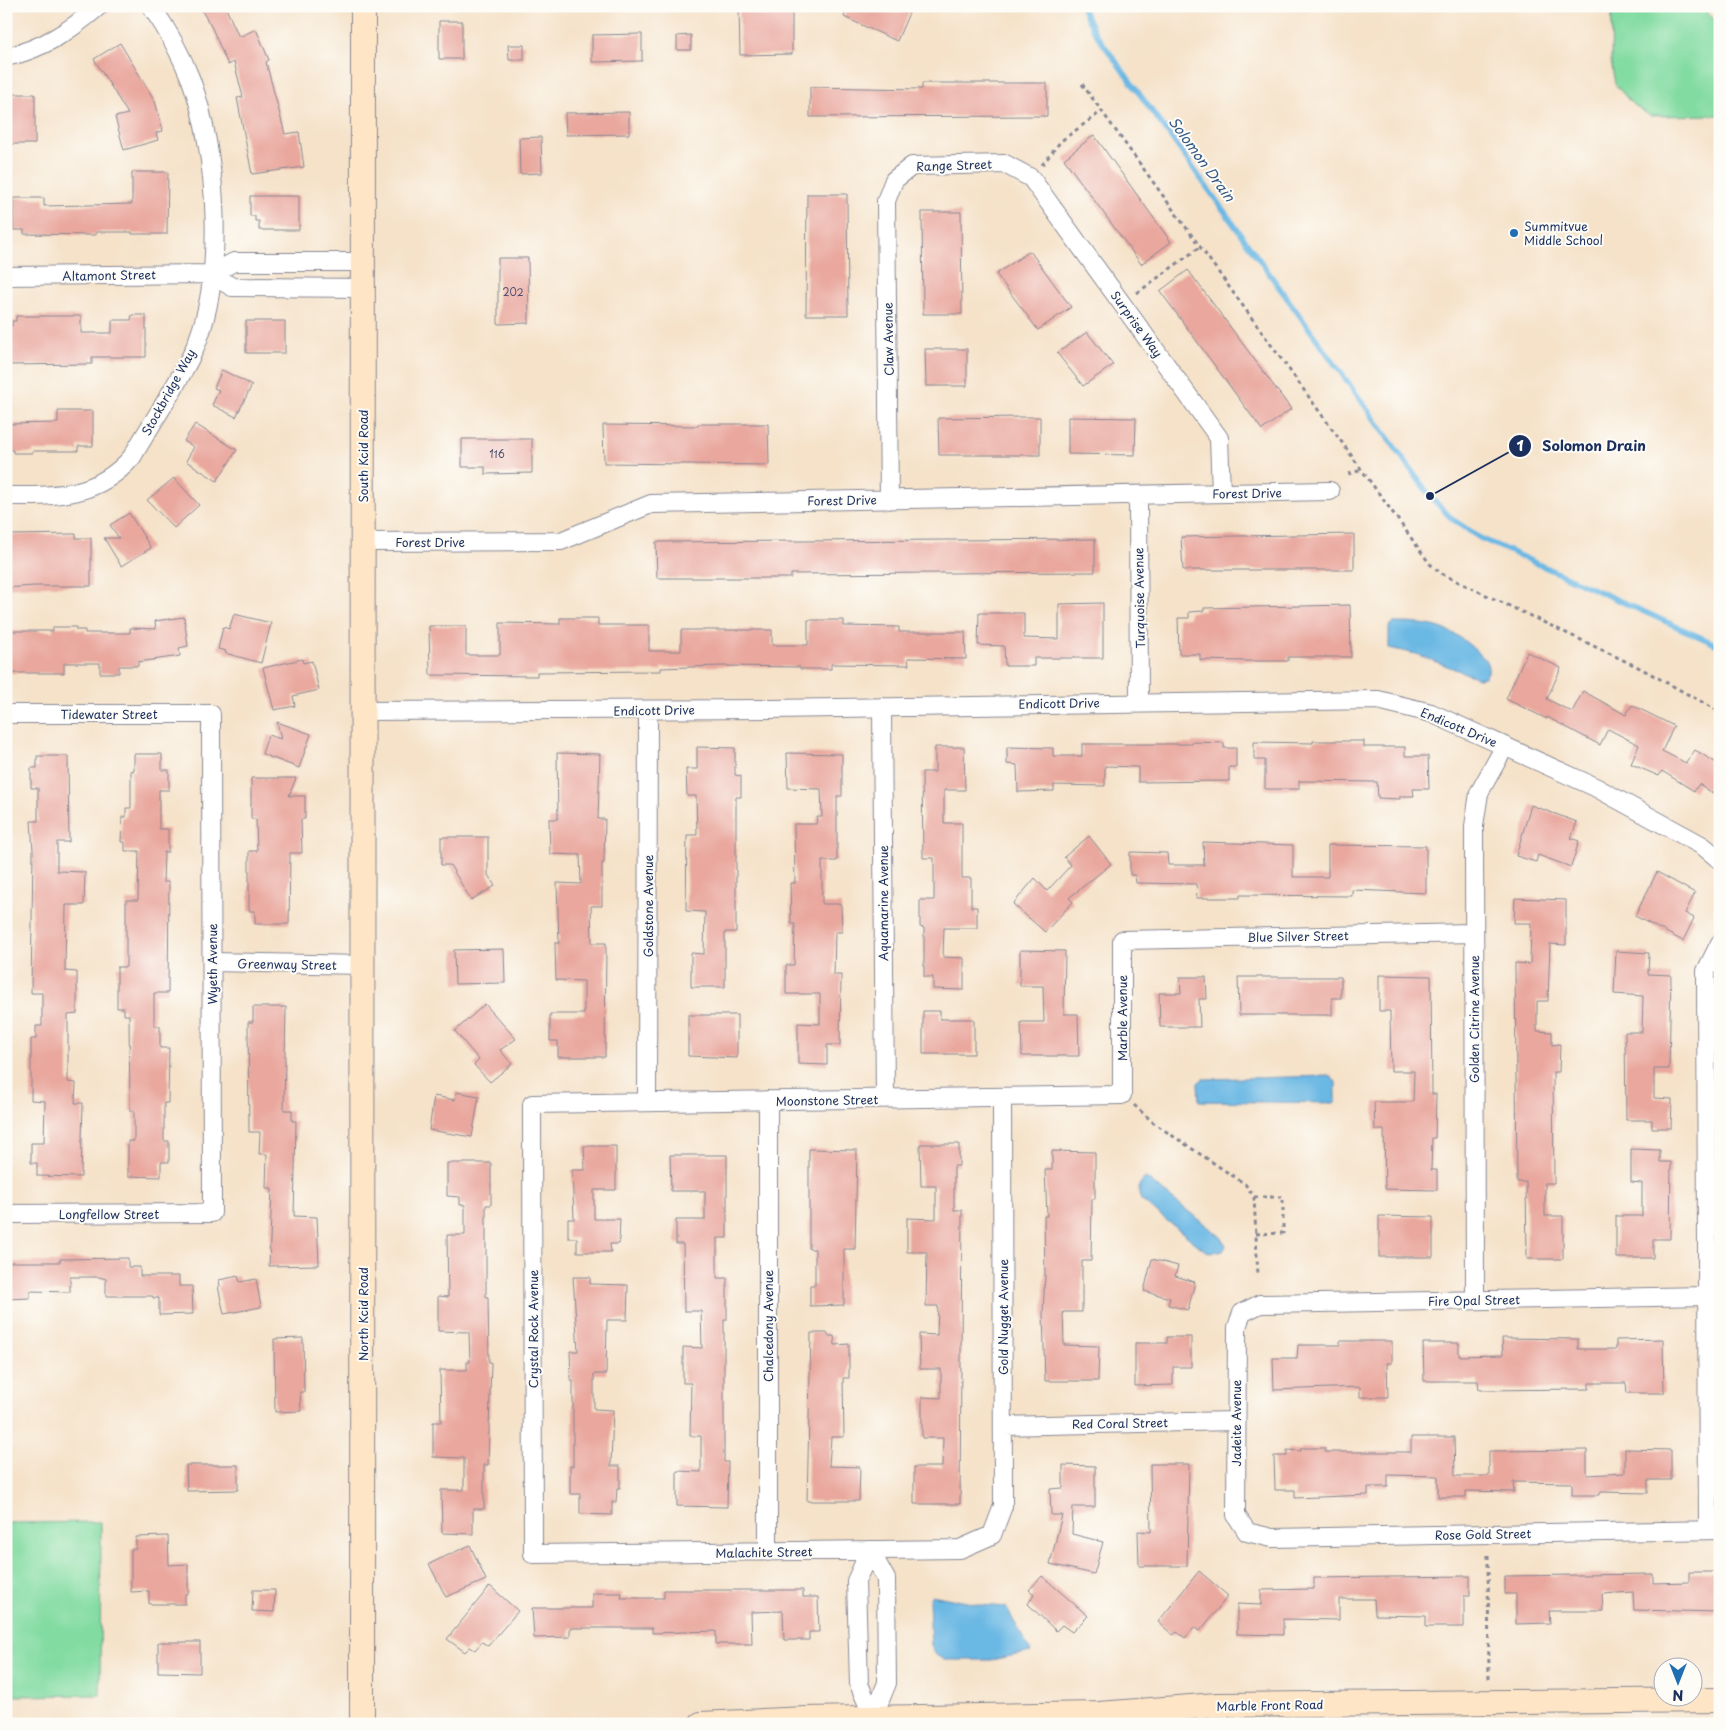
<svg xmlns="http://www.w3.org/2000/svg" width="1726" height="1730" font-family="'Playpen Sans',sans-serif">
<rect width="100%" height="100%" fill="#fdfcf7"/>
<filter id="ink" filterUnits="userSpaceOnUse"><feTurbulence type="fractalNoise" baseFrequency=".02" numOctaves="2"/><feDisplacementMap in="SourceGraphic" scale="10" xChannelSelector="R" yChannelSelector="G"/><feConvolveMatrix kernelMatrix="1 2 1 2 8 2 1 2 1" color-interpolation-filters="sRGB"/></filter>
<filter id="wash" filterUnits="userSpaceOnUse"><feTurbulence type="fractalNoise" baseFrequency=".0096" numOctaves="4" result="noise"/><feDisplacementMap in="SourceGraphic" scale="20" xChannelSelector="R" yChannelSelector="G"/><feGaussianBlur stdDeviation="1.12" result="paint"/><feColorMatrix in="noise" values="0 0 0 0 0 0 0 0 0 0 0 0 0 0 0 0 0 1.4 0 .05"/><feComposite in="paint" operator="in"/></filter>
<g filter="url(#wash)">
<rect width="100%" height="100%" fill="#f5e2c9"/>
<path fill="#82dba1" stroke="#4e8580" d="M1704 10 1720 25V115L1650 116 1631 103 1615 84 1611 61 1612 11Z
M101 1522 100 1695 6 1696V1523Z"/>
<path fill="#6ab8e4" stroke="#4274a1" d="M1393 623C1428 623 1449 625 1475 650 1483 657 1489 661 1488 672L1485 677 1478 678 1416 654 1389 648V627Z
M1331 1076 1336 1082V1102L1333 1103 1199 1101 1198 1083 1203 1079Z
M1146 1178 1221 1237 1226 1245 1223 1250 1210 1253 1203 1249 1141 1200C1138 1192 1137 1182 1146 1178Z
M932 1595 981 1605 1006 1607 1031 1652 991 1660H944L936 1655 931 1645 929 1599Z"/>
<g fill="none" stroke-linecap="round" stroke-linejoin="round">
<path stroke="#6ab8e4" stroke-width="5.5" d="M1081 6 1094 31 1430 496 1452 519 1480 538 1720 646"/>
</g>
<g id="blocks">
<path fill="#e9a79e" d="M199 6H225L239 37 256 29 269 60 266 62 285 134 299 132 304 167 252 174 237 98 243 97 234 62 228 65 212 28Z
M739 6H792V54L740 55Z
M847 6H912L897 41 844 17Z
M439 21H462V59H439Z
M642 34V61L592 62V35Z
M691 35V50H677V36Z
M120 43 155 101 163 131 156 133 158 140 124 150 115 117 128 114 94 59Z
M508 45H524V60H509Z
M922 83H1047V116L810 117V87L922 89Z
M14 94H35V144H6V100L8 96H14Z
M629 112V134L566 135 565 113Z
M1094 135 1171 242 1141 264 1064 159Z
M541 137 542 173 520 174 519 138Z
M132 172H168L167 234H132V232H96V235L24 234V230H13V198H44V206L132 204Z
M807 194H847L848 315H806Z
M250 196H299V230H259V221H255V216H250Z
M922 212H961L962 314H923Z
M1030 251 1071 307 1038 330 996 274Z
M498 258H528L529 323 498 324Z
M1188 270 1291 409 1262 430 1160 291Z
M132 315H146V357H92V364L6 365V326H12V321H16V316H81V333H112V320H131Z
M246 321H285V353H246Z
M1087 332 1113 365 1083 386 1057 353Z
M925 349H967V386H926Z
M222 370 252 385 236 417 212 405 219 390 214 388Z
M58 411H93V446H78V451H33V453H13V450H6V424L58 423Z
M1023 417H1040V455H939L938 418Z
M1068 417 1136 418 1135 455 1068 454Z
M195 424 237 450 217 481 186 461 194 447 184 441Z
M698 424H768L769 465 604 463 603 425 698 426Z
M462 439H532V473L485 474V467H462Z
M174 478 199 505 174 528 147 500Z
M129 513 151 548 121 566 104 538H119L110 525Z
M76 534V538H91V586H34L6 588V535Z
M1354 534V570H1183L1181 537Z
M1095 539V572L791 574V578H657L656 542Z
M1103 603V658H1034V666H1005L1004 646 978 645 979 613H1024V638L1059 639V604Z
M1350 605 1351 657H1288V661H1244L1200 660V654H1179L1178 618H1189V612L1204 611V608Z
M234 614 271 623 261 663 225 653 226 651 218 649 223 627 229 629Z
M184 617 188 646 179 648 180 656 138 662V666H119V673H100V663H64V673H10V659H6V631H53V627H76V630H85V633H130V628L156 629 155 621Z
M560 618H598V625H649V651H681V630H772V645H808V620H844V626L899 627V632H965L966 659 908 658 909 665 831 664V669H800V667L721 666 661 668V671L537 672V676L430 675 429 626H466V655H500V623L560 624Z
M1527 652 1561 668 1547 699 1572 712 1583 691 1626 715 1632 705 1674 726 1662 751 1686 763 1695 750 1720 765V784L1714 794 1699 784 1694 791 1662 771 1659 776 1631 764 1639 745 1608 729 1600 745 1547 717V719L1506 699Z
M302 659 303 663 312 661 319 690 293 696 295 706 274 710 263 668Z
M277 722 311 734 299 768 262 754 268 735 281 739Z
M1313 741H1364V747H1405V756H1428L1429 789H1413L1414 796H1400V799L1378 798 1377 782 1299 781V789H1265V760H1254V742L1313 743Z
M1192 742 1224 743V748H1236V767H1229V781L1138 782V767L1105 766V786L1054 785V791L1018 792 1017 765 1007 764V747L1053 748V756H1082V744H1192Z
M697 747 735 748V775L741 776V797H736V932H725V987H691V953L704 954 705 912 686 911 687 835H697L696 796H687L686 769H697Z
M935 747H964L965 790H944V823H962V878H971V907H977V928H944L943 957 964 958V990L933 989V977H924V928L920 927V900H934V858H923L922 772H935Z
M557 753 600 754 598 819H605L604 863H602V906H591L592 943H606L605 1057H558V1041H550V1014H584V981L556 980 555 943H559L557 883 581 884 580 855 550 854 549 819H558Z
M787 753 842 754V796H837V861H822V904H841L842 932H835L834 975H841L840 1045H827V1065L798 1064V1023L820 1024V994H786V965H794L795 924H791L790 883H795L794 824H816L817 817H822L821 789 788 788Z
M134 754H162V770H169V790H159V829H168V852H164L163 882H169L168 993H154V1026H160V1048H169L168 1103H164V1141H169V1162H161V1177L128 1176V1141H134V1111H130L129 1015H124V1008H117V967H126V900H138L139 851H125V842H121L122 817H126V808H131V770L134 771Z
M37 756H68L69 842H57V871L85 872 84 905H66L65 971 77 972V1014L68 1015V1082L76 1083 75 1103H83L81 1177 37 1176V1163H31V1143H44L45 1101 31 1100V1039H36V1026H42V993H31L33 851 31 821H38V788H31V768H37Z
M251 778H296L289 796H305V819H301L302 853H290L289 924H255V911H249V851H257L256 819H251Z
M1531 805 1577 822 1571 838 1579 841 1571 867 1538 855 1536 862 1516 856Z
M1089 836 1111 864 1069 898 1073 902 1045 932 1013 904 1035 878 1047 891 1071 865 1064 857Z
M441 837H488V875L495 886 471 900 450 865H441Z
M1203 842 1293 845V877H1328V845L1426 846V893L1352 890V896L1240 895V898H1197L1196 884 1136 883 1135 875H1130V852L1167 853 1168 865H1204Z
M1657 872 1695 893 1685 913 1694 918 1683 941 1635 916Z
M1515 898 1566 900V945L1550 944 1548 1001H1537V1031L1552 1032V1045L1560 1044 1559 1072H1553L1554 1183H1545V1216H1563V1259H1527L1526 1182H1517L1515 963 1530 964 1531 923H1514Z
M504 949 505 983 455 984 454 950Z
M1020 950 1065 951 1064 1014H1078L1079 1056H1022L1021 1022H1044L1043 986H1020Z
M1616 951 1649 953 1648 974 1671 975 1669 1069H1654V1098L1672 1099 1671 1128H1652V1120H1626L1625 1032H1642L1643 996 1614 994Z
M1379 975 1431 976 1432 1094H1436L1435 1138H1432L1431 1170H1437V1190L1385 1189 1384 1130H1375L1374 1102H1413L1414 1071H1391L1390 1011H1379Z
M1180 977H1206L1207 999H1199L1200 1027H1160L1159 993H1181Z
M1238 977H1341V998H1332V1015H1239Z
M485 1004 516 1039 500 1050 512 1064 490 1082 474 1065 479 1060 455 1031Z
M253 1007H286L284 1110H292V1121H296L294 1216 317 1217 319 1265 269 1266 272 1188H266L267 1154H259L260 1132H249L248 1022H253Z
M923 1011H940V1019H974V1054H923Z
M688 1015H737V1058L688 1056Z
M456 1092 479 1096 472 1137 429 1130 434 1096 455 1100Z
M920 1144H959V1166H954V1210H962L960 1504H914V1467H942L943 1438H922V1397L941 1398V1369H920L919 1334 937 1335 938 1306H926L927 1252H907V1218L936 1219V1186H921Z
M584 1146H616V1190H594V1219H620L619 1244H610L611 1252H577V1238H568V1219H574L572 1170H585Z
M809 1149 857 1150 855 1249H844V1305L810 1306V1285H815V1249H809Z
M1631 1149 1660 1150V1162H1671L1670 1239H1653V1258H1616V1216H1642V1183L1631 1182Z
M1052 1151 1095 1152V1199H1092L1091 1261H1082V1312H1063L1064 1345 1099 1346 1098 1381H1045L1043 1312 1045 1276 1044 1216H1047L1045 1170H1052Z
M670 1155H727V1238H717V1278H727V1320H724V1462H728L727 1507 677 1506V1471L701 1472V1436H690L691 1383H683V1347L702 1348 701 1311H684L683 1244H676V1220H705V1191H671Z
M447 1163H491V1205H486V1297H488L489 1362H491L488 1465H484V1509H473V1534L442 1533 441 1490H464V1458L433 1457V1422H441L440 1370H467V1362H470L469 1332 438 1331V1296L448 1297 447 1235H465V1205H460V1197L447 1196Z
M1379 1216 1433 1217V1257H1379Z
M128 1258V1267H140V1276H179V1286H192L193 1314 159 1315V1298H153V1296H106V1279L99 1277H70V1292L30 1291V1298L6 1299V1262H60V1259Z
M1152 1259 1178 1266 1175 1276 1195 1282 1188 1310 1168 1305 1170 1298 1144 1291Z
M238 1276 240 1282 256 1279 261 1307 224 1314 218 1286H220L219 1280Z
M573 1277H590V1284L628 1285 627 1320H607L606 1374H594V1409L613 1410 611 1466H620V1488H617L616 1502H612V1515L580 1514V1494H570V1466H573V1381H571L570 1351H578Z
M811 1333H828V1336H834L835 1345 849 1344V1378H843L844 1437H831L829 1466 860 1467 859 1501H807Z
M1167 1337H1191V1367H1173V1385L1135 1386V1343H1167Z
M303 1338 304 1392H300L301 1411 275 1412 274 1339Z
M1502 1338 1578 1339V1349H1616V1340L1663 1339 1664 1393H1627L1626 1383H1589V1389L1479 1390 1478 1381H1424L1423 1343H1459V1356L1503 1355Z
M1340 1341H1392V1363H1387L1388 1397H1360V1387L1274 1390 1273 1358H1297L1298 1345H1340Z
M1411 1437H1454L1455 1476H1489V1451L1587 1450V1475L1625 1473V1449L1671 1450V1480H1648V1493L1600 1492V1495H1572V1483L1513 1482 1514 1492 1466 1491V1497H1438V1476L1388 1475V1487H1368V1495L1295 1498V1490H1275L1274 1456H1287V1450L1301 1451V1448H1325V1452H1411Z
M1150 1464H1189L1187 1566H1139L1138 1531 1151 1532Z
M186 1465H238V1490L187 1491Z
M1063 1465 1095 1466V1507H1073L1072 1534 1103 1542 1094 1574 1050 1564 1062 1515H1051L1050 1489 1063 1488Z
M168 1536 169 1565 188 1564V1594H185V1604H149V1591L131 1592V1549H136V1537Z
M470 1545 486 1580 446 1597 429 1564Z
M1199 1571 1228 1596 1200 1631 1195 1627 1185 1638 1177 1632 1173 1635 1158 1622Z
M1689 1572H1720V1612L1634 1610 1633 1592 1602 1594 1603 1611H1549L1550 1623 1516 1624V1594H1505V1576L1653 1574V1583L1689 1582Z
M1042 1576 1088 1616 1072 1632 1062 1625 1056 1631 1028 1604 1034 1594 1029 1590Z
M1470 1576V1596H1464V1627H1426V1616L1375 1615 1374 1599H1339V1620L1283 1619V1635L1237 1634V1604L1261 1605V1590L1314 1589V1578Z
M490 1586 518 1611 488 1646 482 1642 475 1650 470 1647 465 1652 447 1639Z
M253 1590H275L274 1612 252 1611Z
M664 1590H803V1597H818L819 1632H809V1640H784L783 1611 751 1612 752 1644H716V1631L652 1633V1628H570V1637L534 1638 532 1608H592V1593H622L621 1598H664Z
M158 1642H200V1673L158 1672Z"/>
</g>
</g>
<g filter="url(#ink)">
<use href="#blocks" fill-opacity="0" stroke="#888894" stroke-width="1"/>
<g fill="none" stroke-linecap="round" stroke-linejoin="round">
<defs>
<path id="street" d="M6 57C43 49 71 30 99 6
M211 274 232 287 363 288
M6 276 211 274 234 262H363
M1138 495 1139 702
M6 496C55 496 97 498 132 457 152 422 176 388 193 352 226 280 218 153 191 80 181 54 167 29 151 6
M889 500 886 201 894 180 912 166 1005 164 1031 178 1219 438 1221 493
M362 542 561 541 651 504 1330 491
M882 707 885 1099
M361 711 770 709 1378 700 1431 713 1595 787 1703 846 1720 860
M6 714H211L212 1213 6 1214
M212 962 363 965
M1002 1097 1003 1506 992 1535 960 1549 533 1554 532 1104 1122 1095V940L1474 933
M647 1102 648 710
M1707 1296 1260 1304 1242 1313 1237 1327 1236 1515 1247 1532 1272 1538 1720 1530
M1475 1300 1474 826 1479 793 1505 746
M1003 1426 1236 1421
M1708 1530 1706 971 1720 943
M870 1550 886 1579 887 1683 873 1717
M870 1550 856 1581 859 1684 873 1717
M768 1552V1100"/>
<path id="secondary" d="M362 1724 363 6
M701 1724 806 1719 1099 1714 1217 1705 1720 1700"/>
</defs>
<use href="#street" stroke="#888894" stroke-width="20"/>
<use href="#secondary" stroke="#888894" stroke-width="26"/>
<path stroke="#888894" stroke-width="3" stroke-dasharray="4 4" stroke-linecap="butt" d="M1082 84 1430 564 1442 574 1640 668 1720 712
M1042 165 1061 141 1102 111
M1137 293 1200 247
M1348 474 1362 470
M1134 1105 1155 1124 1245 1184 1254 1197 1258 1276
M1254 1197H1283V1233L1254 1234
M1488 1555 1489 1682"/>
<use href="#street" stroke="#fff" stroke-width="18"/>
<use href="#secondary" stroke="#fee5c5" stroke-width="24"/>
</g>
</g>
<circle fill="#1f6fb2" stroke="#fdfcf7" stroke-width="2" cx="1514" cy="233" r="5"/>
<g text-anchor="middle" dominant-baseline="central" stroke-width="4" stroke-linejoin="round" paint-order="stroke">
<g font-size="10" fill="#4e4d6e">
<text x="513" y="291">202</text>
<text x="497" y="453">116</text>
</g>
<g font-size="12" fill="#1b2f5e" stroke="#fdfcf7">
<text transform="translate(954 165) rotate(-2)">Range Street</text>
<text transform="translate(109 275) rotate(-1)">Altamont Street</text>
<text transform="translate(1137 324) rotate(54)">Surprise Way</text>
<text transform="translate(888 339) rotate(-91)">Claw Avenue</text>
<text transform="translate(168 392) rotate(-61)">Stockbridge Way</text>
<text transform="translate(363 456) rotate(-90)">South Kcid Road</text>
<text transform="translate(1247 493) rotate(-1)">Forest Drive</text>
<text transform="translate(842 500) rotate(-1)">Forest Drive</text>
<text x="430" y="542">Forest Drive</text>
<text transform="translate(1139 598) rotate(-91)">Turquoise Avenue</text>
<text transform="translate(1059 703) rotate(-1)">Endicott Drive</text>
<text transform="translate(654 710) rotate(-1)">Endicott Drive</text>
<text x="109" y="714">Tidewater Street</text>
<text transform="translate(1459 727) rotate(23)">Endicott Drive</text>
<text transform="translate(883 903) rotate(-90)">Aquamarine Avenue</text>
<text transform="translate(648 906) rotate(-90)">Goldstone Avenue</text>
<text transform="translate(1298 936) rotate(-1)">Blue Silver Street</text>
<text transform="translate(212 964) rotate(-90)">Wyeth Avenue</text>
<text transform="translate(287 964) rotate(1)">Greenway Street</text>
<text transform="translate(1122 1018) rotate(-90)">Marble Avenue</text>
<text transform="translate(1474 1019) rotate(-90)">Golden Citrine Avenue</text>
<text transform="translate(827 1100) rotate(-1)">Moonstone Street</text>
<text x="109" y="1214">Longfellow Street</text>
<text transform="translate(1474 1300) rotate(-1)">Fire Opal Street</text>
<text transform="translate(363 1314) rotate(-90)">North Kcid Road</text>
<text transform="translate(1003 1317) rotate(-90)">Gold Nugget Avenue</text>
<text transform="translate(768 1326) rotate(-90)">Chalcedony Avenue</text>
<text transform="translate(533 1329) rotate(-90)">Crystal Rock Avenue</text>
<text transform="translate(1120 1423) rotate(-1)">Red Coral Street</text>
<text transform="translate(1236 1423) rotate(-90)">Jadeite Avenue</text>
<text transform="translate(1483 1534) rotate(-1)">Rose Gold Street</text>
<text transform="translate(764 1552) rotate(-1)">Malachite Street</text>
<text transform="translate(1270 1705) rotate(-1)">Marble Front Road</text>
</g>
<g font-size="12" fill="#1b2f5e" stroke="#fdfcf7" text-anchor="start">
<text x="1524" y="226">Summitvue<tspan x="1524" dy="14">Middle School</tspan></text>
</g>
<g font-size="14" font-style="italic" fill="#335886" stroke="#fdfcf7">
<text transform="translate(1202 159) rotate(54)">Solomon Drain</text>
</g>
</g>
<path fill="none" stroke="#1b2f5e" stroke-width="2" d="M1430 496L1520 446"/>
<g fill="#1b2f5e" stroke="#fdfcf7" stroke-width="2">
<circle cx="1430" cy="496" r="5"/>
<circle cx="1520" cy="446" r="12"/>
</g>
<g font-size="15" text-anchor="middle" font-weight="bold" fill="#fff">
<text x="1520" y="451">1</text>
</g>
<g font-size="14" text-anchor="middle" font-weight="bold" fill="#1b2f5e" stroke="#fdfcf7" stroke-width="4" stroke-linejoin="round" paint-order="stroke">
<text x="1594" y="451">Solomon Drain</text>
</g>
<rect width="1726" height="1730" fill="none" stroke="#fdfcf7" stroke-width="25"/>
<g transform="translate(1678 1682) rotate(180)"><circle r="24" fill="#fdfcf7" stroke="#a3aaba"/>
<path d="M0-4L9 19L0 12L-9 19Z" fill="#1f6fb2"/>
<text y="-8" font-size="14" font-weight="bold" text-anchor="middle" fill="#1b2f5e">N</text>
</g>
</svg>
